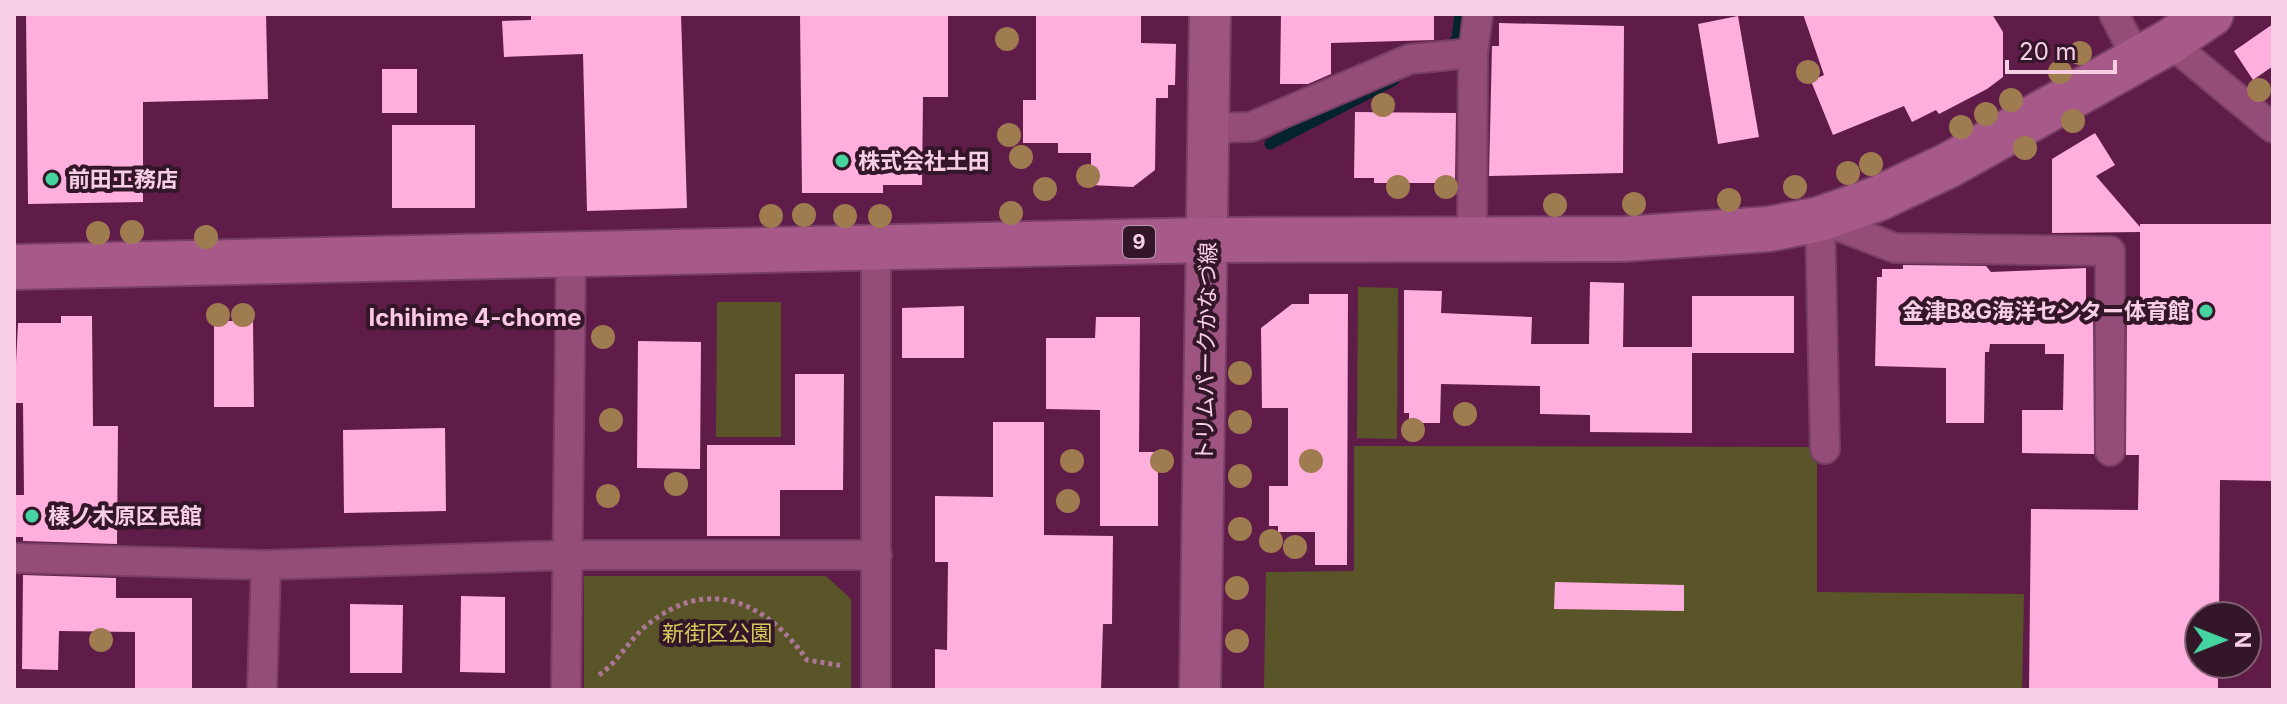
<svg xmlns="http://www.w3.org/2000/svg" width="2287" height="704" font-family="Inter,'Noto Sans JP',sans-serif">
<rect width="100%" height="100%" fill="#5f1c48"/>
<path fill="#595528" d="M1358 287 1398 288 1397 439 1357 438Z
M717 302H781V437H716Z
M1354 446 1817 447V592L2024 594 2022 690H1264L1266 572 1354 571Z
M584 576H826L851 599V690H584Z"/>
<g fill="none" stroke-linecap="round" stroke-linejoin="round">
<path stroke="#03232e" stroke-width="11" d="M1447 52 1457 38 1460 14
M1270 144 1394 80"/>
</g>
<path fill="#ffafdd" d="M26 14H266L268 99 143 102V202L28 204Z
M531 14H681L687 208 587 211 583 54 504 57 502 21 531 20Z
M800 14H948V97H923L922 185H883V193H802Z
M1036 14H1141V43L1176 44 1175 85H1168V98H1156L1155 170 1133 187 1091 185V153H1058V143H1023V100H1036Z
M1281 14H1434V40L1331 43V74L1308 84H1280Z
M1803 14H1992L2003 32V77L1987 89 1939 114 1936 110 1912 122 1904 106 1833 135 1811 81 1824 75Z
M1738 16 1759 137 1718 144 1698 24Z
M1499 23 1624 26 1623 173 1489 176 1492 46H1499Z
M2273 24V66L2253 80 2234 51Z
M382 69H417V113H382Z
M1355 112 1456 113 1455 183H1374V178H1354Z
M392 125H475V208H392Z
M2095 133 2115 165 2096 176 2140 227V224H2273V481L2220 480 2219 616H2199V664H2218V690H2029L2031 509 2138 510 2139 455H2126L2127 302H2140V232L2052 233V159Z
M1903 265 1986 266 1991 272 2086 268V302H2093L2094 454 2022 453V410H2063L2064 354H2045V344H1990L1989 352H1985L1984 423H1946V368L1875 366 1877 277H1882V269H1903Z
M1590 282 1624 283 1623 347H1692V296H1794V353H1692V433L1590 432V415L1540 414V386L1441 384 1440 423H1409V413H1404V290L1442 291 1441 313 1532 317 1531 344H1589Z
M1309 294H1348L1347 565H1315V532H1278V526H1269V486H1288V408H1262L1261 328 1292 304H1309Z
M964 306V358H902V308Z
M61 316H92L93 426H118L117 544 23 541V537H14V495H24L23 403H14L18 323H61Z
M1096 317H1140L1139 452H1158V526H1100V410L1046 409V338H1095Z
M214 321H253L254 407H214Z
M638 341 701 342 700 469 637 468Z
M795 374H844L843 490H780V536H707V445H795Z
M993 422H1044V535L1113 536 1112 624H1103L1101 690H935V649L947 650 948 562H935V496L993 497Z
M445 428 446 511 344 513 343 430Z
M23 575 116 578V598H192V690H135V632L59 631 58 670 22 669Z
M1555 582 1684 585V611L1554 609Z
M461 596 505 597V673L460 672Z
M350 604 403 605 402 673H350Z"/>
<g fill="none" stroke-linecap="round" stroke-linejoin="round">
<defs>
<path id="minor" d="M2114 14 2137 59
M2169 42 2273 128
M1209 128 1251 127 1410 59 1473 53
M1472 239 1473 53 1478 14
M876 246V690
M1825 449 1820 219 1895 248 2110 251V451
M14 558 266 565 568 555H877
M262 690 266 565
M566 690 571 254"/>
<path id="secondary" d="M1200 690 1210 14"/>
<path id="primary" d="M14 267 1209 240 1624 239 1769 229 1820 219 1877 199 1949 165 2169 42 2211 14"/>
</defs>
<use href="#minor" stroke="#783e65" stroke-width="32"/>
<use href="#secondary" stroke="#783e65" stroke-width="44"/>
<use href="#primary" stroke="#783e65" stroke-width="48"/>
<path stroke="#ac7697" stroke-width="5" stroke-dasharray="4 4" stroke-linecap="butt" d="M599 675C619 661 628 641 646 626 707 575 766 601 807 660L844 666"/>
<use href="#minor" stroke="#944d78" stroke-width="28"/>
<use href="#secondary" stroke="#9e5480" stroke-width="40"/>
<use href="#primary" stroke="#a75a89" stroke-width="44"/>
</g>
<g fill="#9f7b50">
<circle cx="1007" cy="39" r="12"/>
<circle cx="2080" cy="53" r="12"/>
<circle cx="1808" cy="72" r="12"/>
<circle cx="2060" cy="72" r="12"/>
<circle cx="2259" cy="90" r="12"/>
<circle cx="2011" cy="100" r="12"/>
<circle cx="1383" cy="105" r="12"/>
<circle cx="1986" cy="114" r="12"/>
<circle cx="2073" cy="121" r="12"/>
<circle cx="1961" cy="127" r="12"/>
<circle cx="1009" cy="135" r="12"/>
<circle cx="2025" cy="148" r="12"/>
<circle cx="1021" cy="157" r="12"/>
<circle cx="1871" cy="164" r="12"/>
<circle cx="1848" cy="173" r="12"/>
<circle cx="1088" cy="176" r="12"/>
<circle cx="1398" cy="187" r="12"/>
<circle cx="1446" cy="187" r="12"/>
<circle cx="1795" cy="187" r="12"/>
<circle cx="1045" cy="189" r="12"/>
<circle cx="1729" cy="200" r="12"/>
<circle cx="1634" cy="204" r="12"/>
<circle cx="1555" cy="205" r="12"/>
<circle cx="1011" cy="213" r="12"/>
<circle cx="804" cy="215" r="12"/>
<circle cx="771" cy="216" r="12"/>
<circle cx="845" cy="216" r="12"/>
<circle cx="880" cy="216" r="12"/>
<circle cx="132" cy="232" r="12"/>
<circle cx="98" cy="233" r="12"/>
<circle cx="206" cy="237" r="12"/>
<circle cx="218" cy="315" r="12"/>
<circle cx="243" cy="315" r="12"/>
<circle cx="603" cy="337" r="12"/>
<circle cx="1240" cy="373" r="12"/>
<circle cx="1465" cy="414" r="12"/>
<circle cx="611" cy="420" r="12"/>
<circle cx="1240" cy="422" r="12"/>
<circle cx="1413" cy="430" r="12"/>
<circle cx="1072" cy="461" r="12"/>
<circle cx="1162" cy="461" r="12"/>
<circle cx="1311" cy="461" r="12"/>
<circle cx="1240" cy="476" r="12"/>
<circle cx="676" cy="484" r="12"/>
<circle cx="608" cy="496" r="12"/>
<circle cx="1068" cy="501" r="12"/>
<circle cx="1240" cy="529" r="12"/>
<circle cx="1271" cy="541" r="12"/>
<circle cx="1295" cy="547" r="12"/>
<circle cx="1237" cy="588" r="12"/>
<circle cx="101" cy="640" r="12"/>
<circle cx="1237" cy="641" r="12"/>
</g>
<g fill="#45d49f" stroke="#331628" stroke-width="3">
<circle cx="842" cy="161" r="8"/>
<circle cx="52" cy="179" r="8"/>
<circle cx="2206" cy="311" r="8"/>
<circle cx="32" cy="516" r="8"/>
</g>
<g text-anchor="middle" dominant-baseline="central" stroke-width="8" stroke-linejoin="round" paint-order="stroke">
<rect fill="#331628" stroke="#bc97ac" stroke-width="2" x="1123" y="226" width="32" height="32" rx="6"/>
<g font-size="20" font-weight="bold" fill="#f7cee4">
<text x="1139" y="242">9</text>
</g>
<g font-size="22" font-weight="bold" fill="#f7cee4" stroke="#331628" text-anchor="start">
<text x="858" y="161">株式会社土田</text>
<text x="68" y="179">前田工務店</text>
<text x="2190" y="311" text-anchor="end">金津B&amp;G海洋センター体育館</text>
<text x="48" y="516">榛ノ木原区民館</text>
</g>
<g font-size="22" fill="#f7cee4" stroke="#331628">
<text transform="translate(1206 352) rotate(-89)">トリムパークかなづ線</text>
</g>
<g font-size="22" fill="#d3c956" stroke="#331628">
<text x="717" y="633">新街区公園</text>
</g>
<g font-size="24" font-weight="bold" fill="#fbc9e5" stroke="#331628">
<text x="475" y="317">Ichihime 4-chome</text>
</g>
</g>
<rect width="2287" height="704" fill="none" stroke="#f7cee4" stroke-width="32"/>
<g transform="translate(2223 640) rotate(90)"><circle r="38" fill="#331628" stroke="#816073" stroke-width="2"/>
<path d="M0-6L14 30L0 20L-14 30Z" fill="#45d49f"/>
<text y="-12" font-size="22" font-weight="bold" text-anchor="middle" fill="#f7cee4">N</text>
</g>
<path d="M2007 60v12h108v-12" fill="none" stroke="#f7cee4" stroke-width="4"/>
<text x="2019" y="60" font-size="24" fill="#f7cee4" stroke="#331628" stroke-width="6" paint-order="stroke">20 m</text>
</svg>
